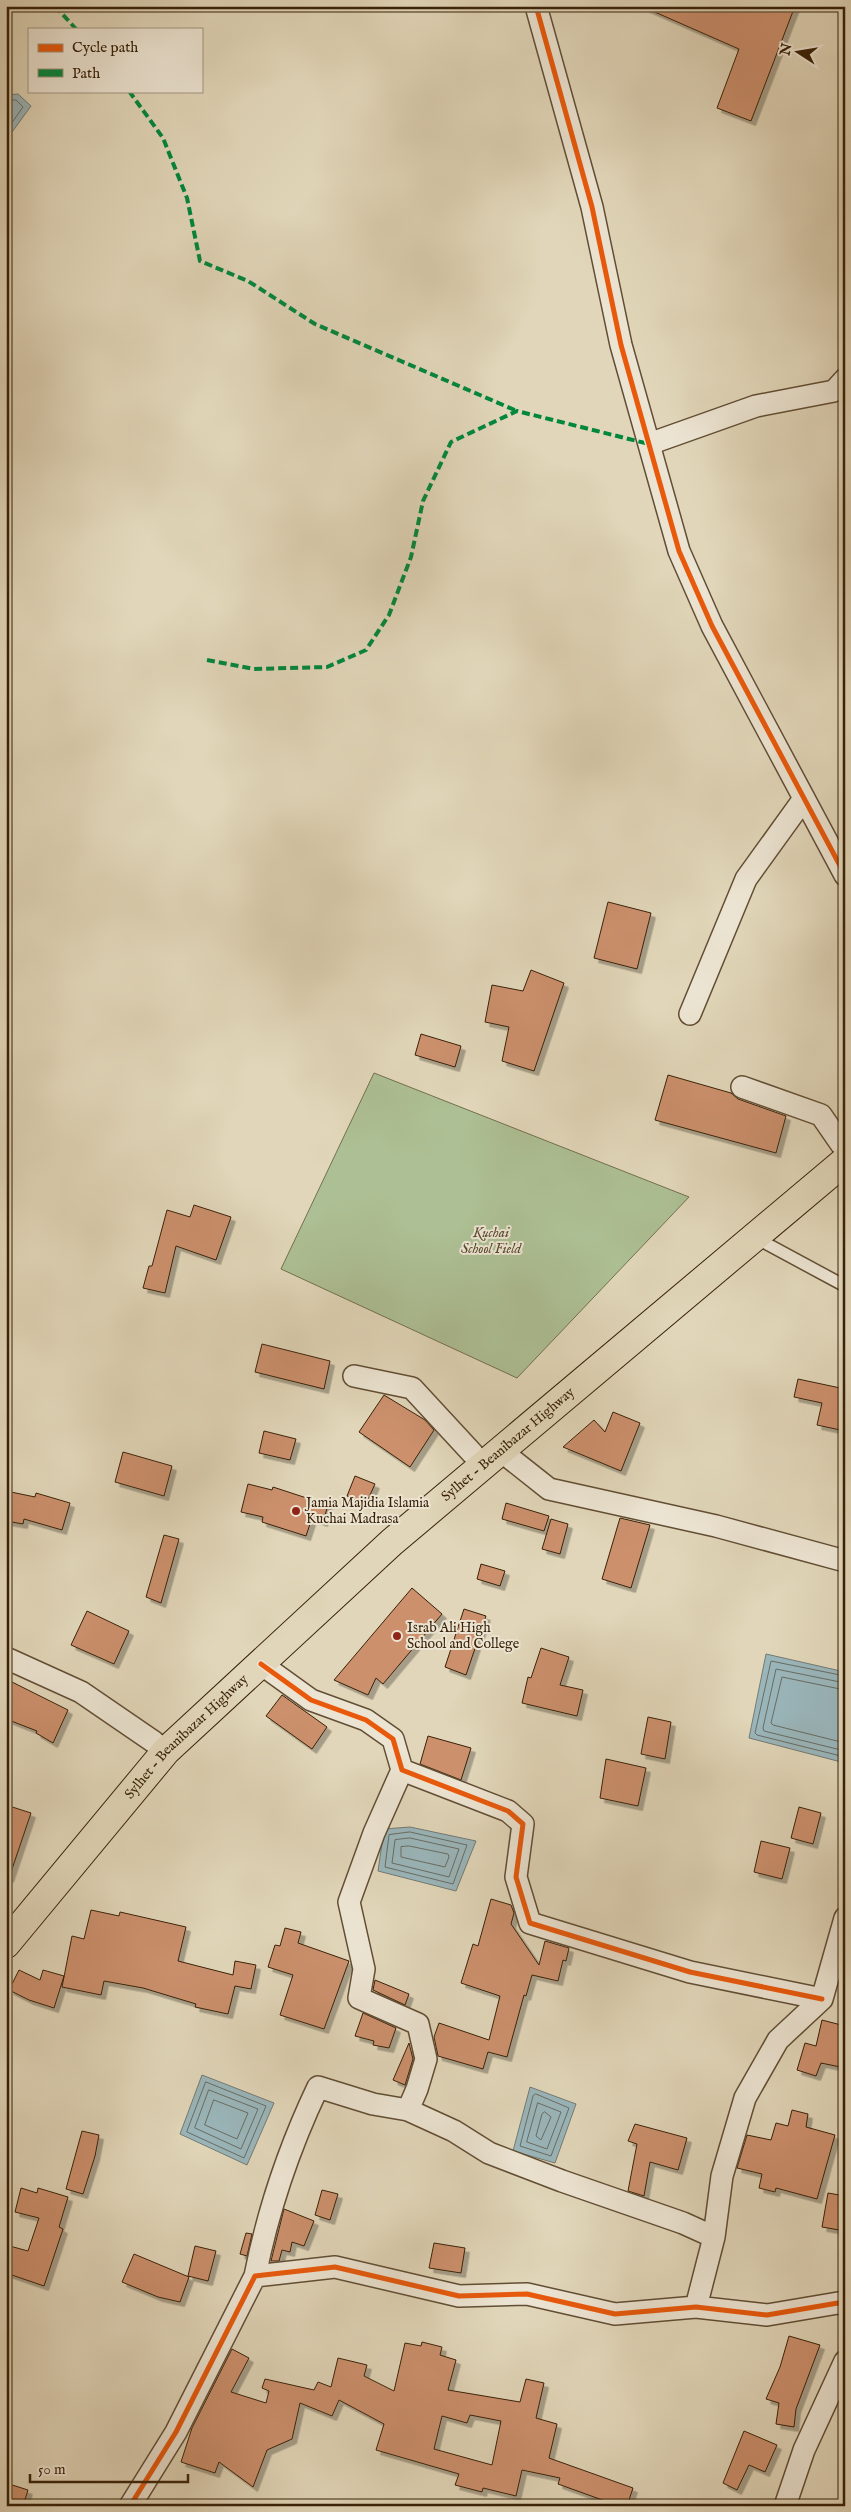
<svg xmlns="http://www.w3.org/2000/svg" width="851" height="2512" font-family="'IM FELL English',serif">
<defs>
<filter id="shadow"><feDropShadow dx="4.5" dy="4.5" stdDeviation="0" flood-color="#0004"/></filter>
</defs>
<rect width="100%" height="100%" fill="#e1d6b9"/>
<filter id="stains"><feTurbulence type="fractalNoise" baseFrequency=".004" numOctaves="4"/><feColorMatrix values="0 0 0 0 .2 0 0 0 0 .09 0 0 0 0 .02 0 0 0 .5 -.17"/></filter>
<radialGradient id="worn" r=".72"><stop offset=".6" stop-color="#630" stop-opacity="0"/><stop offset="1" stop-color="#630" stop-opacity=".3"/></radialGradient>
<path fill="#adbf94" stroke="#72704e" d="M374 1073 689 1197 517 1378 281 1269Z"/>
<path fill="#9ab6bb" stroke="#737a73" d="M18 94 31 106 7 139 6 95Z
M766 1654 845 1672V1763L749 1738Z
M410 1827 476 1841 456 1891 378 1871 384 1829Z
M202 2075 274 2103 247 2165 180 2134Z
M530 2087 576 2104 555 2163 513 2151Z"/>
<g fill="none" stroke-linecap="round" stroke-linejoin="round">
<path stroke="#696c62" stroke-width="1" d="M6 100H16L23 107 6 131
M845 1676 771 1661 755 1733 757 1735 845 1757
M845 1683 776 1669 763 1728 764 1731 845 1751
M845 1690 782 1677 771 1723 773 1725 845 1743
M410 1832 467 1845 453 1884 385 1867 389 1835Z
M410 1838 459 1849 449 1877 392 1863 395 1840Z
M409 1846 448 1854 449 1857 445 1867 401 1857V1847Z
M206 2082 266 2106 244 2158 187 2132Z
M209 2090 258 2109 241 2149 195 2128Z
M536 2094 569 2108 551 2156 520 2146 533 2096Z
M214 2100 248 2113 237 2139 205 2125Z
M538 2103 561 2112 547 2149 527 2142Z
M545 2112 551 2117 541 2140 536 2136 542 2114Z"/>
</g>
<path fill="#cc906d" stroke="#382108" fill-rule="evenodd" filter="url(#shadow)" d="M641 6H795L751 121 717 108 739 49Z
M608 902 651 913 637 969 594 958Z
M531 970 564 983 534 1071 502 1061 509 1027 485 1022 492 985 523 991Z
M421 1034 461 1046 455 1067 415 1055Z
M668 1075 731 1093 738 1099 786 1116 776 1153 655 1120Z
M194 1205 231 1217 216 1260 176 1246 165 1293 143 1288 149 1266H152L167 1210 190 1217Z
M262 1344 330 1361 324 1389 255 1372Z
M798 1379 845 1389V1431L817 1425 822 1403 794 1397Z
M384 1395 425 1420 434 1430 410 1467 359 1432Z
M613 1412 640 1423 621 1471 563 1447 594 1420 605 1432Z
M264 1431 296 1439 290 1460 259 1453Z
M123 1452 172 1466 164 1496 115 1482Z
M355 1476 375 1484 366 1504 347 1496Z
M248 1484 272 1490 273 1487 328 1505 323 1522 312 1518 306 1536 262 1522 263 1517 241 1512Z
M6 1491 35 1497 36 1493 70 1503 62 1530 24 1519 23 1524 6 1521Z
M506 1503 549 1516 544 1531 502 1519Z
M620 1518 650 1525 631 1588 602 1579Z
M551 1519 568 1524 560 1554 542 1549Z
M164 1535 179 1539 161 1603 146 1597Z
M481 1564 505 1571 500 1586 477 1579Z
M412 1588 442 1614 383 1684 376 1678 368 1695 334 1680Z
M464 1609 486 1616 466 1675 445 1667Z
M87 1611 129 1631 114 1664 71 1645Z
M541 1648 569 1657 560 1685 583 1690 577 1716 522 1703 528 1677 531 1678Z
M6 1679 68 1710 53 1743 36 1733 37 1731 6 1719Z
M282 1695 327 1727 312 1749 266 1716Z
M648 1717 671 1722 665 1759 641 1754Z
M428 1736 471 1748 461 1780 420 1764Z
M606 1759 646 1768 638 1806 600 1798Z
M6 1805 31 1813 9 1878 6 1877Z
M799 1807 821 1813 813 1844 791 1838Z
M761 1841 790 1848 782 1879 754 1872Z
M491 1899 511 1905 514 1913 511 1924 539 1965 545 1941 569 1948 566 1961 563 1960 558 1981 532 1975 526 1996 524 1995 507 2057 488 2052 483 2069 438 2056 434 2037 439 2023 489 2040 500 1996 461 1983 473 1944 478 1946Z
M91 1910 119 1916 120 1912 186 1927 178 1961 233 1975 235 1961 256 1965 251 1989 235 1986 228 2014 195 2007 196 2004 143 1988 104 1981 101 1995 62 1987 72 1936 84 1939Z
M285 1928 301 1932 298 1943 349 1961 324 2029 280 2015 293 1975 268 1967 275 1945 280 1946Z
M19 1970 40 1980 43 1970 64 1976 54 2008 29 2000 9 1990Z
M375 1980 409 1994 405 2005 373 1990Z
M363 2013 396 2028 389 2048 373 2045 374 2041 355 2036Z
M822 2020 845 2026V2068L821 2063 816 2076 797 2070 805 2043 816 2046Z
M409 2043 413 2059 405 2085 393 2080Z
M792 2110 808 2114 806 2127 835 2135 817 2199 776 2188 775 2192 759 2188 762 2174 737 2168 747 2135 771 2140 776 2123 788 2126Z
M635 2124 687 2138 678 2170 650 2162 644 2196 628 2191 637 2144 628 2141Z
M82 2131 99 2135 95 2156 83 2194 66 2189Z
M21 2188 37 2193 38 2188 68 2197 59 2227 63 2229 44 2286 6 2273V2245L28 2251 39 2218 15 2212Z
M322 2190 338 2194 330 2220 315 2215Z
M828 2193 845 2196V2231L822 2227Z
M284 2209 314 2221 304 2246 292 2242 290 2252 282 2250 279 2261H271Z
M246 2233 252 2234 247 2256 240 2254Z
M434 2243 465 2248 461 2273 429 2268Z
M195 2246 216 2251 208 2281 188 2276Z
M134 2254 189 2277 180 2302 158 2297 122 2282Z
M789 2336 820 2345 796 2409 794 2427 776 2424 779 2403 766 2399 780 2367Z
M422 2342 442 2347 440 2355 456 2360 448 2390 520 2402 526 2379 544 2383 536 2418 557 2424 549 2458 633 2488 627 2506H619L558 2484 560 2478 522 2470 516 2496 483 2488 482 2492 455 2485 459 2474 376 2450 384 2424 339 2400 332 2416 300 2403 292 2439 267 2450 253 2487 219 2462 215 2473 181 2462 192 2428 232 2349 249 2358 231 2392 266 2403 269 2391 262 2388 265 2379 314 2390 318 2382 331 2387 338 2358 367 2365 364 2376 394 2391 405 2343 421 2346ZM470 2415 501 2421 492 2465 434 2449 442 2416 467 2423Z
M744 2431 777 2445 765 2472 749 2465 737 2490 723 2483Z
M6 2483 28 2490 23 2506H6Z"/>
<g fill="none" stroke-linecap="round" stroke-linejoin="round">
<defs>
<path id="service" d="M754 1237 845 1286"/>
<path id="minor" d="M536 6 592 207 621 345 679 551 712 626 845 875
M649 444 756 406 834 391 845 379
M690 1014 746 879 803 800
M742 1087 821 1115 841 1144
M354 1376 412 1388 473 1454
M501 1451 549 1489 716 1526 845 1561
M6 1658 81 1692 154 1742
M261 1664 311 1700 366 1720 393 1739 402 1770 508 1811 523 1824 516 1877 530 1923 690 1972 822 1999
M402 1770 374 1833 349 1902 364 1969 359 1998 418 2024 426 2059 417 2089 408 2110
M255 2276C268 2210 289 2148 318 2087L373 2104 408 2110 454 2131 489 2153 562 2181 683 2223 714 2237
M696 2307 714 2237 722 2176 745 2098 778 2040 822 1999 845 1918
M130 2506 176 2432 255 2276 335 2267 459 2296 527 2294 615 2314 696 2307 767 2315 838 2303 845 2304
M785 2506 804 2450 845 2361"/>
<g id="primary">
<path id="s1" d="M6 1944 166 1751 392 1542 845 1161"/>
</g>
</defs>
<use href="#service" stroke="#624e34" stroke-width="14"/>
<use href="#minor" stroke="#624e34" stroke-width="24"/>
<use href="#primary" stroke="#382108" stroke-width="30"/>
<use href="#service" stroke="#ece4d2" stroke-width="11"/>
<use href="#minor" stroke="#ece4d2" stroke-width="21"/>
<use href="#primary" stroke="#e1d6b9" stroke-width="28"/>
<path stroke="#00873e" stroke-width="4" stroke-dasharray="8 4" stroke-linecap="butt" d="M55 6 76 29
M129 91 163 138 187 198 200 261 248 281 315 324 517 411
M207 660 254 669 327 667 366 650 389 615 411 557 423 501 451 442 517 411 649 444"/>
<defs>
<path id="cycleway" d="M536 6 592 207 621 345 679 551 712 626 845 875
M261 1664 311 1700 366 1720 393 1739 402 1770 508 1811 523 1824 516 1877 530 1923 690 1972 822 1999
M130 2506 176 2432 255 2276 335 2267 459 2296 527 2294 615 2314 696 2307 767 2315 838 2303 845 2304"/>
</defs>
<use href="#cycleway" stroke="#ece4d2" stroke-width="8"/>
<use href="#cycleway" stroke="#e8590c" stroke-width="5"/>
</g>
<g fill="#8f2418" stroke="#ece4d2" stroke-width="2">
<circle cx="296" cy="1511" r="5"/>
<circle cx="397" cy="1636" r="5"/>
</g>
<g text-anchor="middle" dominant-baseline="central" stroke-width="4" stroke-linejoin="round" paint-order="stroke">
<g font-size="14" font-style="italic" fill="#55482b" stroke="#ece4d2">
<text x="491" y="1233">Kuchai<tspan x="491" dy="16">School Field</tspan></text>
</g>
<g font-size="14" fill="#382108" stroke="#ece4d2">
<text stroke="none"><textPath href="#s1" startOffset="710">Sylhet - Beanibazar Highway</textPath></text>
<text stroke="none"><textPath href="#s1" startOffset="275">Sylhet - Beanibazar Highway</textPath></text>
</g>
<g font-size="14" fill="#382108" stroke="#ece4d2" text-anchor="start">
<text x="306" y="1503">Jamia Majidia Islamia<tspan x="306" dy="16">Kuchai Madrasa</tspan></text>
<text x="407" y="1628">Israb Ali High<tspan x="407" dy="16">School and College</tspan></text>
</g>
</g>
<rect width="851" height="2512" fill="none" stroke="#e1d6b9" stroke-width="25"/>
<rect x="8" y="8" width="836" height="2497" fill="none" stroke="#382108" stroke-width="2.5"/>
<rect x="12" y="12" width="826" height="2487" fill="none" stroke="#382108"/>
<rect x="28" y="28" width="175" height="65" fill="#ece4d2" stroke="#a49681"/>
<rect x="38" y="44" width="25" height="8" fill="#e8590c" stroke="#a49681"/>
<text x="72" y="52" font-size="15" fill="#382108">Cycle path</text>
<rect x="38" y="69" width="25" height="8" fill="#00873e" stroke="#a49681"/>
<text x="72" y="78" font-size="15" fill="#382108">Path</text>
<g transform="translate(798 52) rotate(282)" stroke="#ece4d2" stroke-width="4" paint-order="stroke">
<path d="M0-4L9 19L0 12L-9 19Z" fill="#382108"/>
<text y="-8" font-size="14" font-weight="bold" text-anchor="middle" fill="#382108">N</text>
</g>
<path d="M30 2474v8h158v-8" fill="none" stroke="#382108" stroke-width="2.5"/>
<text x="38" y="2474" font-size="15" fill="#382108" stroke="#ece4d2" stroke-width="4" paint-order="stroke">50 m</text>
<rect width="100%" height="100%" filter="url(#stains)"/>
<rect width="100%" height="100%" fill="url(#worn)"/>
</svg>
